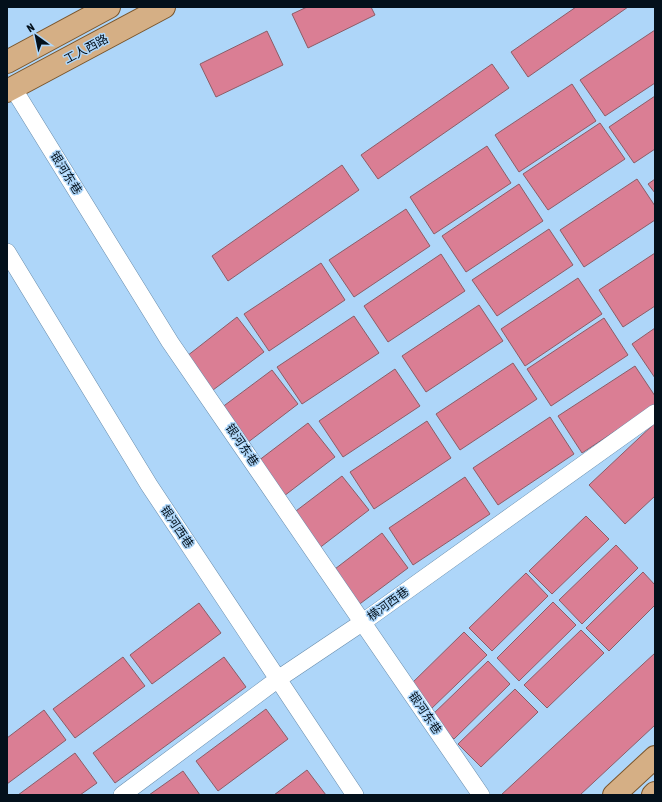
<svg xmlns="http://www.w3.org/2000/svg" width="662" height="802" font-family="'Asap Condensed','Noto Sans SC',sans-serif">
<rect width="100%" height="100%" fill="#aed6f9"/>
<path fill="#da7e94" stroke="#8c5c67" d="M307 7H371L375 15 308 48 292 14Z
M576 7H628L528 77 511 52Z
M655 30V83L605 116 580 80Z
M267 31 283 65 216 97 200 64Z
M492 64 509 88 378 179 361 155Z
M572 84 596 121 519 172 495 135Z
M655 96V149L634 163 609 127Z
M600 123 625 159 548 210 523 174Z
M487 146 511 183 434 234 410 197Z
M342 165 359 190 228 281 212 256Z
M637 179 655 206V220L584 267 560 230Z
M655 179V193L648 184Z
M519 184 543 221 466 272 442 236Z
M406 209 430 246 354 297 329 260Z
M549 229 573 265 497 316 472 280Z
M655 253V306L623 327 599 290Z
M441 254 465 291 388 342 364 306Z
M321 263 345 300 269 351 244 314Z
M578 278 602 314 525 366 501 329Z
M479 305 503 341 426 392 402 356Z
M354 316 379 353 302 404 277 367Z
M237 317 264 352 213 390 187 356Z
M604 318 628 355 551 406 527 369Z
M655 328V378L632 344Z
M513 363 537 399 460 450 436 414Z
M635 366 655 396V405L582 453 558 416Z
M395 369 420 406 343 457 319 421Z
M272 370 298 404 247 443 221 408Z
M550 417 574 454 498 505 473 468Z
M427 421 451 458 374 509 350 472Z
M308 423 335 457 284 496 258 461Z
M655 423V496L625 524 589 485Z
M342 476 369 510 318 549 292 514Z
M465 477 490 514 413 565 389 528Z
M586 516 609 539 552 594 529 571Z
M382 533 408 568 357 606 331 572Z
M616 545 638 568 582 624 559 600Z
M643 572 655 585V605L609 651 586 628Z
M526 573 548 596 492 651 469 628Z
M553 602 576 625 519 681 497 658Z
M199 603 221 633 152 684 130 655Z
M581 630 604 653 547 708 524 685Z
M464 632 487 655 430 710 408 687Z
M655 653V725L580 795H501Z
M123 657 145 686 75 738 53 709Z
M224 657 246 687 115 783 93 753Z
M488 661 510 684 454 739 431 716Z
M515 689 538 712 481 767 458 744Z
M266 709 288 739 218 791 196 761Z
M44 710 66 740 7 784V738Z
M75 753 97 783 80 795H18Z
M307 770 326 795H274Z
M183 771 200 795H149Z"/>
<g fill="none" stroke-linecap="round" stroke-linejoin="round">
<defs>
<path id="minor" d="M13 88 170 342 481 795
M7 252 149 485 355 795
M122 795 278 679 363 622 655 413"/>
<path id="major" d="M7 62 109 7
M7 91 164 7
M614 795 655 757
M653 795 655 793"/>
</defs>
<use href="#minor" stroke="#688dad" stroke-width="18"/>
<use href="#major" stroke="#79552b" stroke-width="24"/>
<use href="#minor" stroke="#fff" stroke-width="17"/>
<use href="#major" stroke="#d5af85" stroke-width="22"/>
</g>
<g text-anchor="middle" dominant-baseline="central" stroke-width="3" stroke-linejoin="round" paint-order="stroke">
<g font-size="12" fill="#03101b" stroke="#aed6f9">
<text transform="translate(86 49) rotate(-28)">工人西路</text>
<text transform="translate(66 173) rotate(58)">银河东巷</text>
<text transform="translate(242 445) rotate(56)">银河东巷</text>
<text transform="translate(177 527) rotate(56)">银河西巷</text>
<text transform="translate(388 604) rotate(-36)">横河西巷</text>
<text transform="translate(425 713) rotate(56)">银河东巷</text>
</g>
</g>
<rect width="662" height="802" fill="none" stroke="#03101b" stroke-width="16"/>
<g transform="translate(36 36) rotate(327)" stroke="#aed6f9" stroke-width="3" paint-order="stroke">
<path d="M0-3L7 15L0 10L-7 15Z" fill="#03101b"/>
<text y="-6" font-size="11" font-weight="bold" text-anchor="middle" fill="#03101b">N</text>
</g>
</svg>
